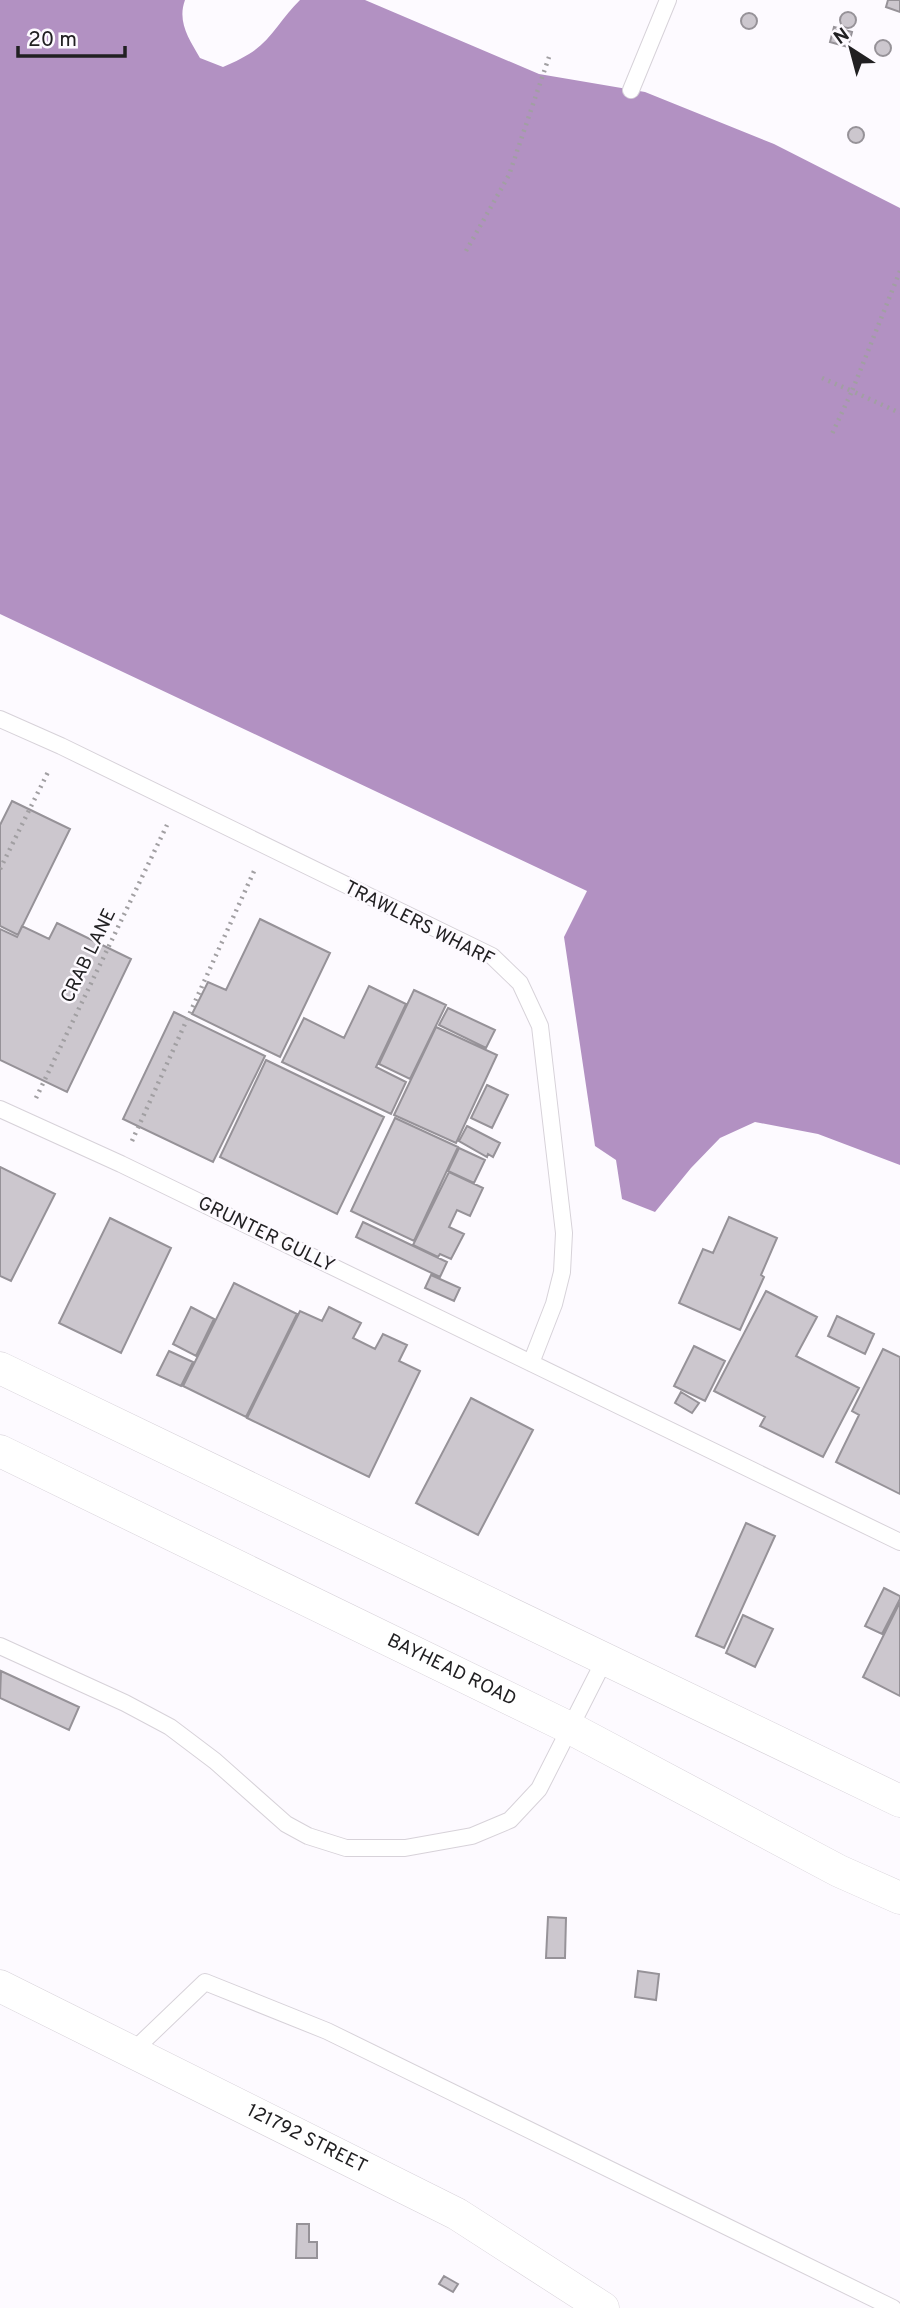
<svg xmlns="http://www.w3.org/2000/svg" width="900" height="2308" font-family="Overpass,sans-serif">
<rect width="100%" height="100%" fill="#fdfaff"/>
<path fill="#b291c2" d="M0 0H185C177 22 189 39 200 58L223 67C232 63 241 59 249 54 270 42 282 17 300 0H365L539 74 645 92 774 144 900 208V1165L818 1134 755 1122 720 1138 691 1168 655 1212 622 1199 616 1160 595 1146 564 937 587 891 0 614Z"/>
<path fill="#ccc7ce" stroke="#969298" stroke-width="2" d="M888 0H900V12L886 7Z
M840 20a8 8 0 1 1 16 0a8 8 0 1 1-16 0Z
M741 21a8 8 0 1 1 16 0a8 8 0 1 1-16 0Z
M834 27 852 32 848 47 830 42Z
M875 48a8 8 0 1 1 16 0a8 8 0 1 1-16 0Z
M848 135a8 8 0 1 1 16 0a8 8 0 1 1-16 0Z
M12 801 70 829 18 935 0 926V825Z
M260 919 330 953 280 1057 192 1014 208 982 226 990Z
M57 923 131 959 67 1092 0 1060V929L17 937 22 926 49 939Z
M369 986 406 1004 376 1067 406 1082 391 1114 282 1062 304 1018 344 1038Z
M414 990 446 1005 410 1079 379 1064Z
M448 1008 495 1030 486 1048 439 1025Z
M174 1012 265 1056 213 1162 123 1119Z
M436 1027 497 1055 456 1143 394 1115Z
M266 1060 384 1117 337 1214 220 1157Z
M487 1085 508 1095 492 1128 471 1118Z
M395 1118 458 1147 414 1241 351 1211Z
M467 1126 500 1143 493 1157 488 1154 487 1157 459 1141Z
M459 1148 485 1160 474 1183 448 1171Z
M0 1167 55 1194 11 1281 0 1276Z
M449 1172 483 1188 470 1216 457 1210 449 1227 464 1234 451 1259 440 1254 438 1257 413 1245Z
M729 1217 777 1238 761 1275 764 1277 740 1330 679 1303 703 1249 713 1253Z
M110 1218 171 1248 121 1353 59 1323Z
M363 1222 447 1262 440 1277 356 1237Z
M431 1275 460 1288 454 1301 425 1288Z
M234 1283 297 1314 246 1417 183 1386Z
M766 1291 817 1317 796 1356 859 1388 823 1457 760 1426 765 1417 714 1391Z
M191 1307 214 1319 196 1356 173 1344Z
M329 1307 361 1323 353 1338 375 1349 383 1334 407 1345 399 1361 420 1371 369 1477 247 1418 300 1311 322 1321Z
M837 1316 874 1334 865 1354 828 1336Z
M694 1346 725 1361 705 1401 674 1386Z
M883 1349 900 1357V1494L836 1462 859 1415 852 1411Z
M169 1351 193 1362 181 1386 157 1375Z
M681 1392 699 1403 692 1413 675 1403Z
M471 1398 533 1430 478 1535 416 1503Z
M746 1523 775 1536 724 1648 696 1636Z
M884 1588 900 1596V1599L882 1634 865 1626Z
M900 1602V1696L863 1677Z
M743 1615 773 1629 755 1667 726 1653Z
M1 1671 79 1707 69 1730 0 1698Z
M548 1917 566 1918 565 1958H546Z
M638 1971 659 1974 656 2000 635 1997Z
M297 2224H309V2242H317V2258H296Z
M444 2276 458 2284 453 2292 439 2284Z"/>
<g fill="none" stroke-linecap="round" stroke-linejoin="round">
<defs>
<path id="lane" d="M631 90 668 0
M0 719 61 746 492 956 520 983 540 1026 564 1233 562 1272 554 1304 531 1363
M0 1109 121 1164 900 1542
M0 1646 125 1703 170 1727 215 1761 286 1824 308 1836 346 1848H405L472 1836 510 1820 539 1789 605 1659
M133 2051 205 1982 327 2031 893 2308"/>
<g id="street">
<path d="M0 1368 900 1801"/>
<path id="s1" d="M0 1451 570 1728 839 1871 900 1898"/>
<path id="s2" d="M0 1986 457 2214 603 2308"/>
</g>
</defs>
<use href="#lane" stroke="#d7d2d9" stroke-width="18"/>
<use href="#street" stroke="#d7d2d9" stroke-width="33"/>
<path stroke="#a19fa2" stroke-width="4.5" stroke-dasharray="2 5" stroke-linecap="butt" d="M466 251 509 175 549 57
M900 271 852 391 900 413
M822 378 852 391 831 436
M0 869 49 770
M36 1098 167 825
M132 1141 255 869"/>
<use href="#lane" stroke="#fff" stroke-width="16"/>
<use href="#street" stroke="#fff" stroke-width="32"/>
</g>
<g text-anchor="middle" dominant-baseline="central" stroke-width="5" stroke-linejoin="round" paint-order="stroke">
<g font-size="19" fill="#212022" stroke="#fdfaff">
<text transform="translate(419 924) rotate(27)">TRAWLERS WHARF</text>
<text transform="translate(89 956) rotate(-64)">CRAB LANE</text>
<text transform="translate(266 1235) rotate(26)">GRUNTER GULLY</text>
<text stroke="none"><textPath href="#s1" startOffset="502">BAYHEAD ROAD</textPath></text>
<text stroke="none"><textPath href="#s2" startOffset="343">121792 STREET</textPath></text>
</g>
</g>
<g transform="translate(851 49) rotate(324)" stroke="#fdfaff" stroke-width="5" paint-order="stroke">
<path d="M0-5L12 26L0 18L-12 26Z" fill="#212022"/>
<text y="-10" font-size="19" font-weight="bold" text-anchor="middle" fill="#212022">N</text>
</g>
<path d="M18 46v10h107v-10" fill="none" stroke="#212022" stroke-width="3.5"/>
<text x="28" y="46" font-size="21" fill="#212022" stroke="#fdfaff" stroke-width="5" paint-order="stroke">20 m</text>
</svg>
